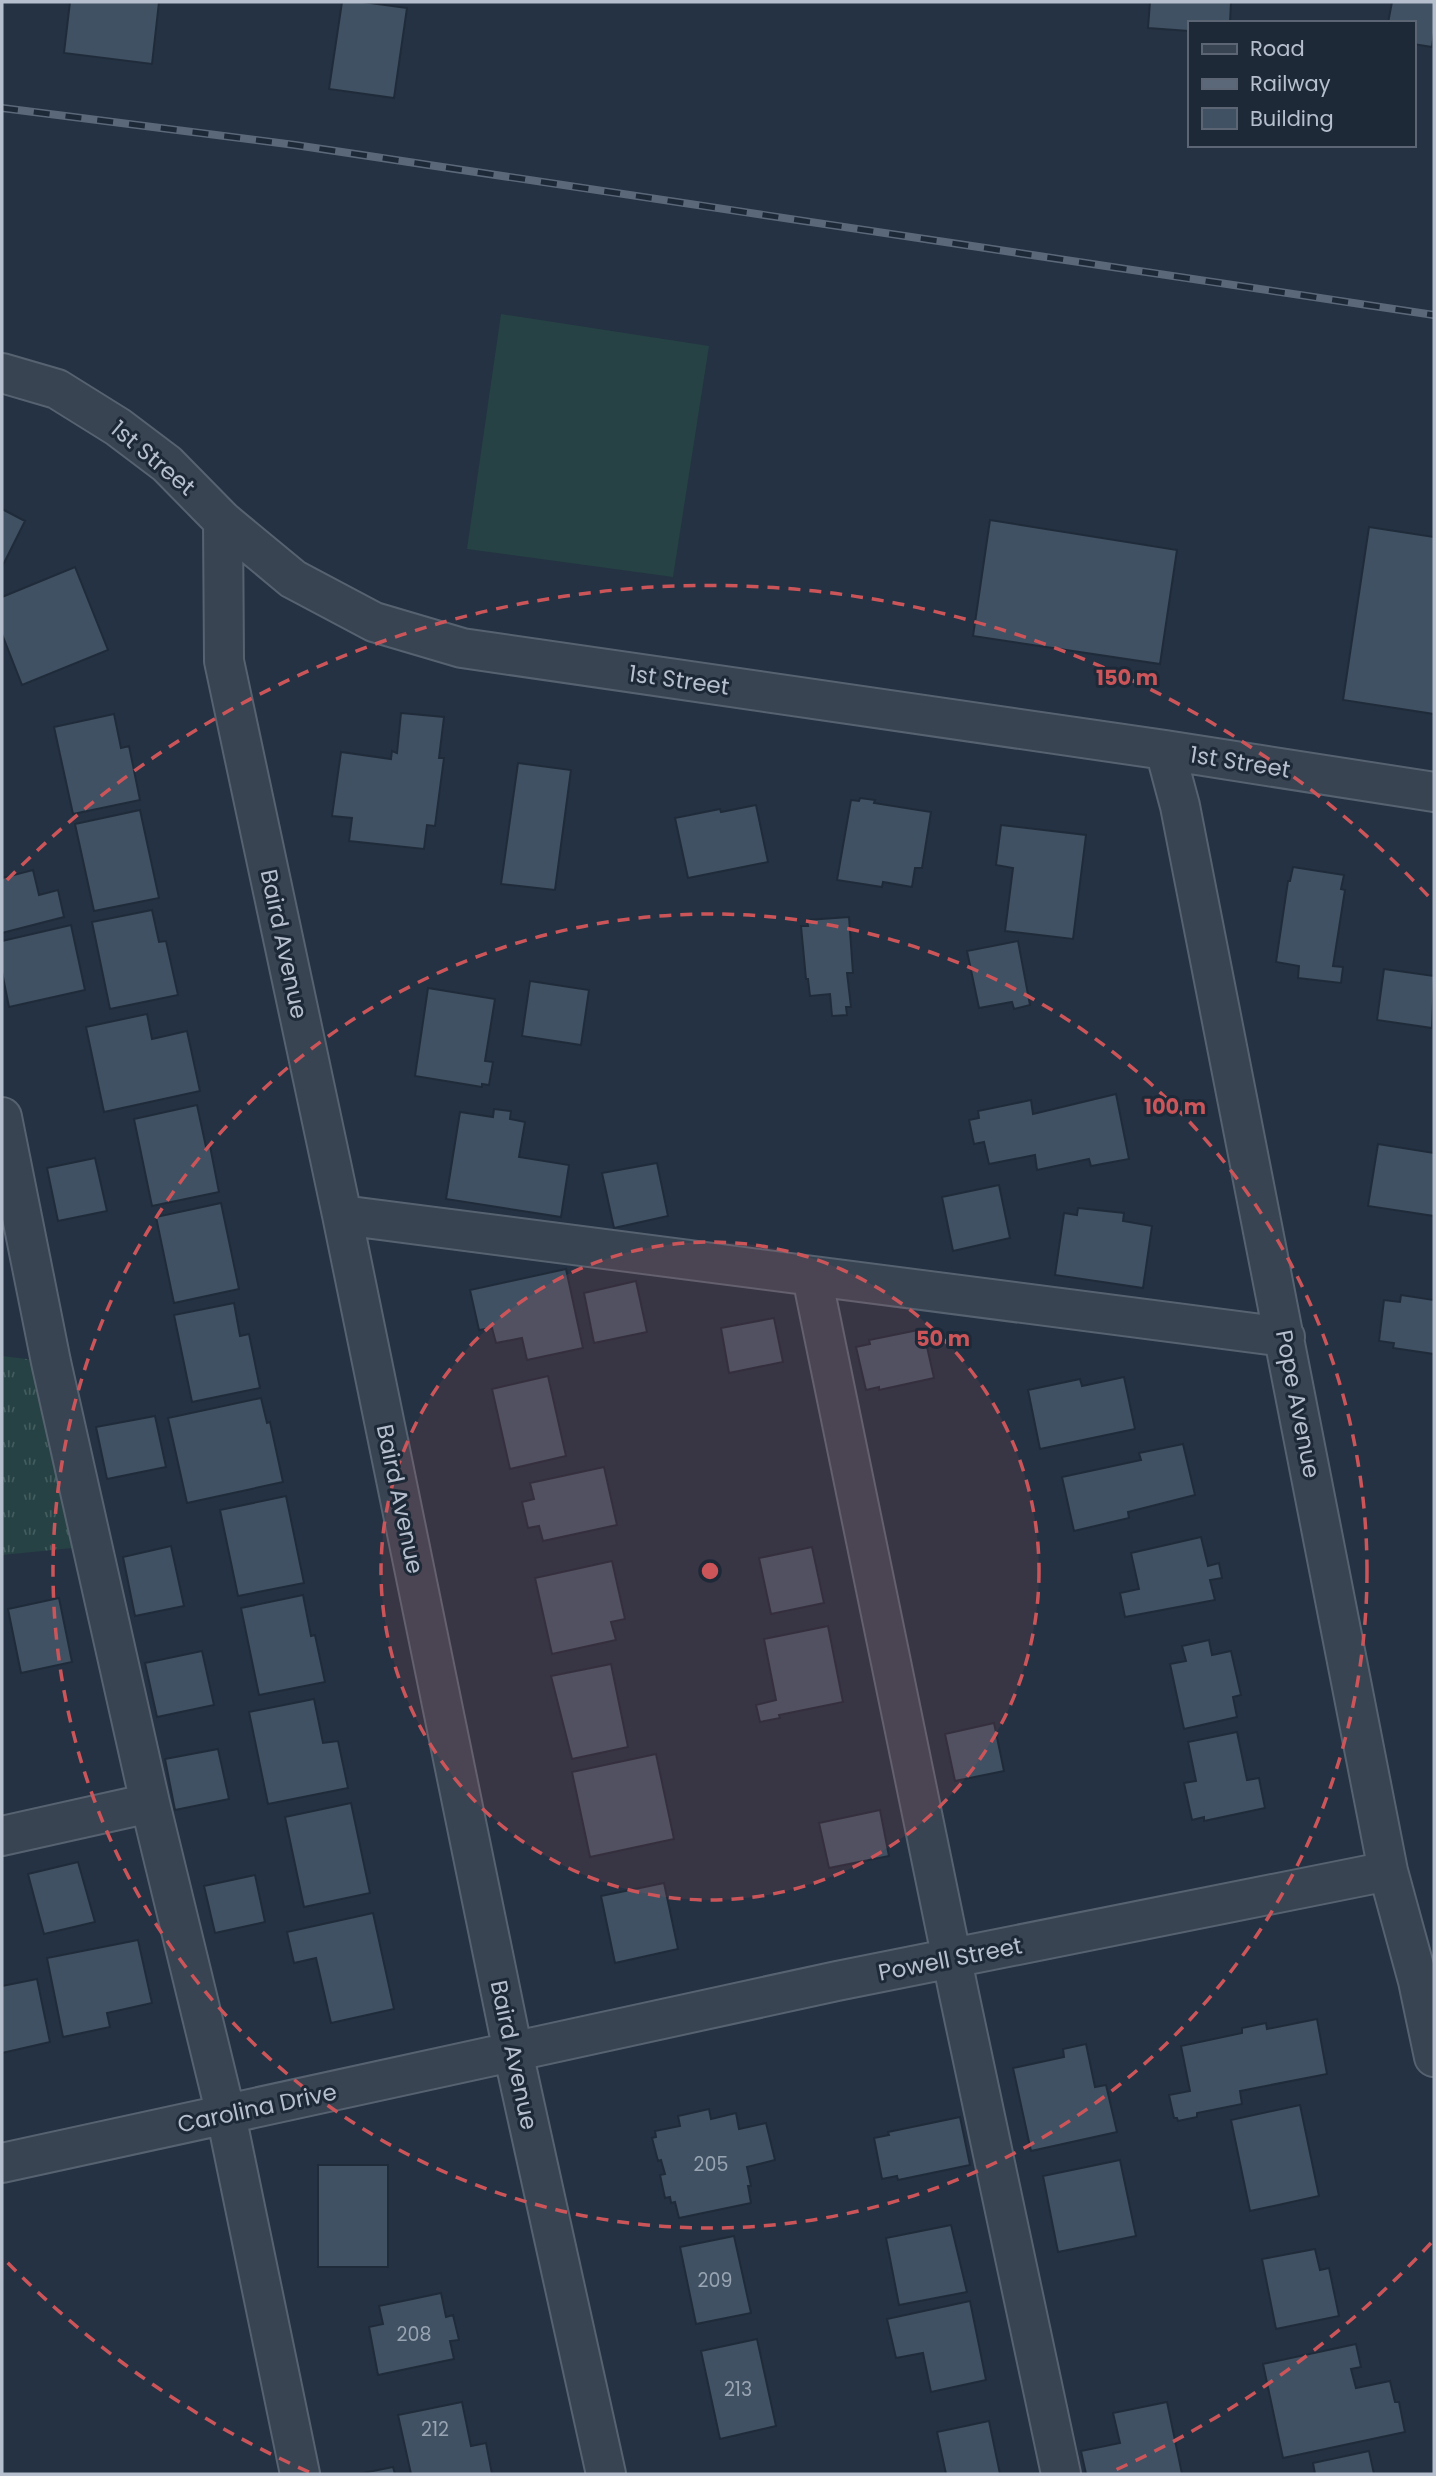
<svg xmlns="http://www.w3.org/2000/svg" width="1436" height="2476" font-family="Poppins,sans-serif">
<defs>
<pattern id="grass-tufts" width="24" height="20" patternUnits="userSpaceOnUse" patternTransform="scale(1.75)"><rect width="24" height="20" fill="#264244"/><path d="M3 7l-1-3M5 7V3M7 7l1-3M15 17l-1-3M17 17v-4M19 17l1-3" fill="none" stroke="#435c5e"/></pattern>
</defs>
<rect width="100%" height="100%" fill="#243243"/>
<path fill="url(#grass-tufts)" d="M2 1356 51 1362 92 1546 2 1555Z"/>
<path fill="#264244" d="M501 314 709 346 673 577 467 549Z"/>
<path fill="#405163" stroke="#202b3a" stroke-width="2" d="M70 2H159L152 64 64 53Z
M342 2H363L407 8 394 98 329 89Z
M1150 2H1231L1230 23H1189V31L1148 28Z
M1392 2H1434V33L1432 47 1413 44V23H1388Z
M2 509 25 521 2 567Z
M990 520 1177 550 1160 664 973 636Z
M1369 527 1434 537V714L1343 700Z
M75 567 108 650 22 685 2 634V597Z
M401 713 444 717 439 758H444L435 826 427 825 424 849 349 841 352 818 332 816 341 752 391 759 392 751 397 753Z
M114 714 121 748 129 746 140 800 73 814 54 727Z
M518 763 571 770 555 890 501 884Z
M860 798 875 800 874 803 931 812 922 868H915L912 887 883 882 882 887 837 880 851 800 859 801Z
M756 805 768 862 688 878 675 818 720 809 721 812Z
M140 810 159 898 94 911 75 824Z
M1001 825 1086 835 1073 939 1005 931 1013 868 996 865Z
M1293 867 1344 875 1341 889 1345 890 1333 966 1343 967 1341 983 1298 978 1299 966 1276 962 1288 881H1290Z
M33 870 39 895 58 890 64 917 2 933V878Z
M152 910 159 942 166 941 178 995 110 1009 92 922Z
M849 917 853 973H847L851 1007H846L847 1015 832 1016 830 994 810 996 808 979H806L801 926H808L807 920Z
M71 925 85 990 9 1007 2 972V941Z
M1018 941 1030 1005 1014 1009 1012 1002 979 1008 967 951Z
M1384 969 1434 976 1432 1028 1377 1020Z
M530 981 589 990 581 1045 522 1036Z
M428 988 495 999 485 1061 493 1062 489 1085 482 1084V1087L415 1076Z
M147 1014 152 1039 187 1031 200 1091 104 1112 86 1027Z
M1116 1094 1129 1159 1091 1166 1089 1159 1037 1170 1035 1155 989 1164 984 1142 974 1144 969 1120 979 1118 978 1111 1031 1100 1033 1114Z
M197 1105 206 1147 210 1146 219 1192 152 1206 134 1119Z
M494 1109 511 1111 510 1119 525 1122 519 1157 569 1165 561 1217 446 1199 460 1112 493 1117Z
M1378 1144 1434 1153V1216L1368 1206Z
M95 1158 107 1211 58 1221 47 1168Z
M657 1163 668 1216 614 1228 602 1173Z
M999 1185 1010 1238 953 1251 942 1197Z
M221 1203 239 1289 174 1303 156 1217Z
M1078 1208 1124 1213 1123 1221 1152 1226 1143 1288 1055 1275 1064 1213 1077 1215Z
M566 1269 583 1348 527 1360 522 1338 496 1343 492 1328 479 1330 470 1290Z
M636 1281 647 1332 594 1343 584 1293Z
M1401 1295 1434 1300V1354L1393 1348 1394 1343 1379 1341 1384 1300 1400 1302Z
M234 1303 240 1336 249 1334 260 1388 192 1402 174 1315Z
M774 1318 783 1362 729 1373 721 1328Z
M923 1329 934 1378 879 1390V1387L866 1390 856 1347 870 1344 869 1340Z
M548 1376 566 1456 510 1469 492 1389Z
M1124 1377 1135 1429 1040 1449 1028 1390 1080 1379 1082 1386Z
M261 1398 267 1423 270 1422 283 1482 187 1503 168 1418Z
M155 1416 166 1467 107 1479 96 1427Z
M1183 1444 1195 1495 1128 1512 1129 1518 1074 1531 1062 1477 1141 1460 1139 1453Z
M604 1467 617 1525 543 1541 539 1526 528 1528 522 1502 534 1499 530 1483Z
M286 1496 304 1583 238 1596 220 1510Z
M1201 1537 1208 1566 1219 1563 1222 1578 1210 1580 1215 1600 1125 1617 1120 1593 1139 1589 1131 1553Z
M171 1546 184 1606 135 1616 123 1557Z
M812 1547 824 1603 771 1614 759 1558Z
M612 1561 625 1619 611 1622 616 1640 552 1654 535 1578Z
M303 1595 311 1636 315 1635 325 1682 259 1695 241 1608Z
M59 1598 72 1662 21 1673 8 1609Z
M828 1626 843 1702 779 1715 780 1718 760 1722 756 1705 776 1700 764 1639Z
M1209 1640 1212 1655 1231 1651 1241 1695 1233 1697 1237 1717 1184 1729 1170 1664 1186 1661 1182 1646Z
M202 1651 214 1705 157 1717 145 1663Z
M611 1664 628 1747 572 1759 551 1676Z
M314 1699 323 1743 338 1741 348 1788 268 1804 249 1712Z
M994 1723 1004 1771 955 1781 945 1734Z
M1237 1732 1247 1780 1259 1778 1265 1808 1204 1821V1817L1192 1820 1184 1783 1196 1781 1188 1742Z
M218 1749 229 1799 175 1810 165 1759Z
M656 1754 674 1839 590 1857 572 1772Z
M351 1803 370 1893 304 1907 285 1817Z
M880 1810 889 1856 829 1868 819 1823Z
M78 1862 95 1922 44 1934 28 1874Z
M255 1875 265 1922 215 1933 204 1886Z
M664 1883 678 1949 615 1963 601 1896Z
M373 1913 394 2009 331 2023 316 1958 294 1963 287 1932Z
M138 1940 152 2003 107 2013 110 2027 63 2037 47 1958Z
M37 1979 50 2042 2 2053V1986Z
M1317 2019 1327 2074 1240 2091 1242 2104 1197 2113V2117L1178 2121 1177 2118H1174L1169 2095 1190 2091 1181 2046 1242 2033V2028L1266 2023 1267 2029Z
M1086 2044 1095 2087 1106 2085 1117 2132 1031 2151 1013 2068 1064 2057 1063 2049Z
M1300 2105 1319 2196 1250 2211 1231 2120Z
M709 2109 711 2119 736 2113 739 2129 766 2123 775 2160 747 2167 751 2186H748L751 2203 679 2218 675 2202 671 2203 670 2197 665 2198 660 2175 665 2174 661 2160 658 2161 652 2138 656 2137 655 2131 680 2126 678 2116Z
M960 2117 970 2165 898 2180 897 2176 882 2179 874 2138 889 2135 888 2132Z
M1120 2160 1136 2236 1058 2252 1043 2176Z
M318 2165H388V2267H318Z
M951 2225 967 2292 899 2305 886 2238Z
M734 2236 751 2313 696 2324 680 2247Z
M1315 2249 1320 2270 1329 2268 1339 2316 1276 2329 1262 2259Z
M441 2293 446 2317 453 2315 459 2340 450 2341 454 2359 378 2375 369 2327 383 2324 379 2306Z
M970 2301 986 2380 931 2392 923 2353 896 2358 887 2319Z
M757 2339 776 2426 720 2439 701 2351Z
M1356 2344 1361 2367 1351 2369 1356 2388 1390 2381 1395 2402H1399L1405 2432 1283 2458 1263 2364Z
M462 2402 471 2446 486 2443 492 2474H411L398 2415Z
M1167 2402 1182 2474H1086L1081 2451 1120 2443 1113 2413Z
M989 2421 1000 2474H946L937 2432Z
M1369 2451 1374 2474H1315L1313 2463Z
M393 2467 395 2474H358Z"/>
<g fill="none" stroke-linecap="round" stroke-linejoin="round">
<defs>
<path id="minor" d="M2 373 57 389 118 427 167 464 223 521 293 579 374 622 462 648 1165 750 1434 792
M223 521 224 661 342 1215 513 2052 606 2474
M1165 750 1180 806 1388 1871 1418 1981 1434 2057
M2 1117 51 1362 150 1803 226 2115 300 2474
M342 1215 1285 1337
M812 1277 959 1994 1061 2474
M2 1836 150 1803
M2 2163 837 1981 1388 1871"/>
</defs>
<use href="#minor" stroke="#576270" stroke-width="42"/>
<use href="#minor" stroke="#394453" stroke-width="38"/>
<defs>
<path id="rail" d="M2 108 295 145 1434 315"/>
</defs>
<use href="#rail" stroke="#5b687a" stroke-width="8"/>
<use href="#rail" stroke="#1e2938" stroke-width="5" stroke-dasharray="16" stroke-linecap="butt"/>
</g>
<circle cx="710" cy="1571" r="329" fill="#cc555a" fill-opacity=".12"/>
<g fill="none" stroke="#cc555a" stroke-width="3.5" stroke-dasharray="12 9">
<circle cx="710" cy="1571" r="329"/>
<circle cx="710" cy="1571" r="657"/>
<path d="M1431 2243A986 986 0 0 1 1111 2472M309 2472A986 986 0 0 1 7 2262M7 880A986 986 0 0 1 1431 899"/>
</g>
<g text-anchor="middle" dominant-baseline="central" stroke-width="6" stroke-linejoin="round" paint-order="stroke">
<g font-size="19" fill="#98a4b2">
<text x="711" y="2164">205</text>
<text x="715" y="2280">209</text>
<text x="414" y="2334">208</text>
<text x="738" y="2389">213</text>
<text x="435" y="2429">212</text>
</g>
<g font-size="23" fill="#b6bfcd" stroke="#1e2938">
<text transform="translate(153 458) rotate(40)">1st Street</text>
<text transform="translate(679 680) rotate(8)">1st Street</text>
<text transform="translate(1240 762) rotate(9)">1st Street</text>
<text transform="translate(284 944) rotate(78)">Baird Avenue</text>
<text transform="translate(1298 1404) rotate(79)">Pope Avenue</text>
<text transform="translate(400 1499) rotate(78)">Baird Avenue</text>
<text transform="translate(950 1959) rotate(-11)">Powell Street</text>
<text transform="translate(514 2055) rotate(78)">Baird Avenue</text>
<text transform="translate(257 2108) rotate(-12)">Carolina Drive</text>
</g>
</g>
<circle cx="710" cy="1571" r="10" fill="#cc555a" stroke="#1e2938" stroke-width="3.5"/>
<g font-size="21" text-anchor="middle" font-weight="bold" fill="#cc555a" stroke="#1e2938" stroke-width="6" stroke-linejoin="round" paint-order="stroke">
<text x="1127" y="685">150 m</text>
<text x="1175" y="1114">100 m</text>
<text x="943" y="1346">50 m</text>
</g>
<rect width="1436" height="2476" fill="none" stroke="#b6bfcd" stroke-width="7"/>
<rect x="1188" y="21" width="228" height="126" fill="#1e2938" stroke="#5b6574" stroke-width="2"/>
<rect x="1202" y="44" width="35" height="10" fill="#394453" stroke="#5b6574" stroke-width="2"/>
<text x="1250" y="56" font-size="21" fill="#b6bfcd">Road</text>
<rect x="1202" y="79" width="35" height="10" fill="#5b687a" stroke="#5b6574" stroke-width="2"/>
<text x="1250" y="91" font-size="21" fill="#b6bfcd">Railway</text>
<rect x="1202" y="108" width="35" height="21" fill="#405163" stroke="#5b6574" stroke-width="2"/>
<text x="1250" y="126" font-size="21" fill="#b6bfcd">Building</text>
</svg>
